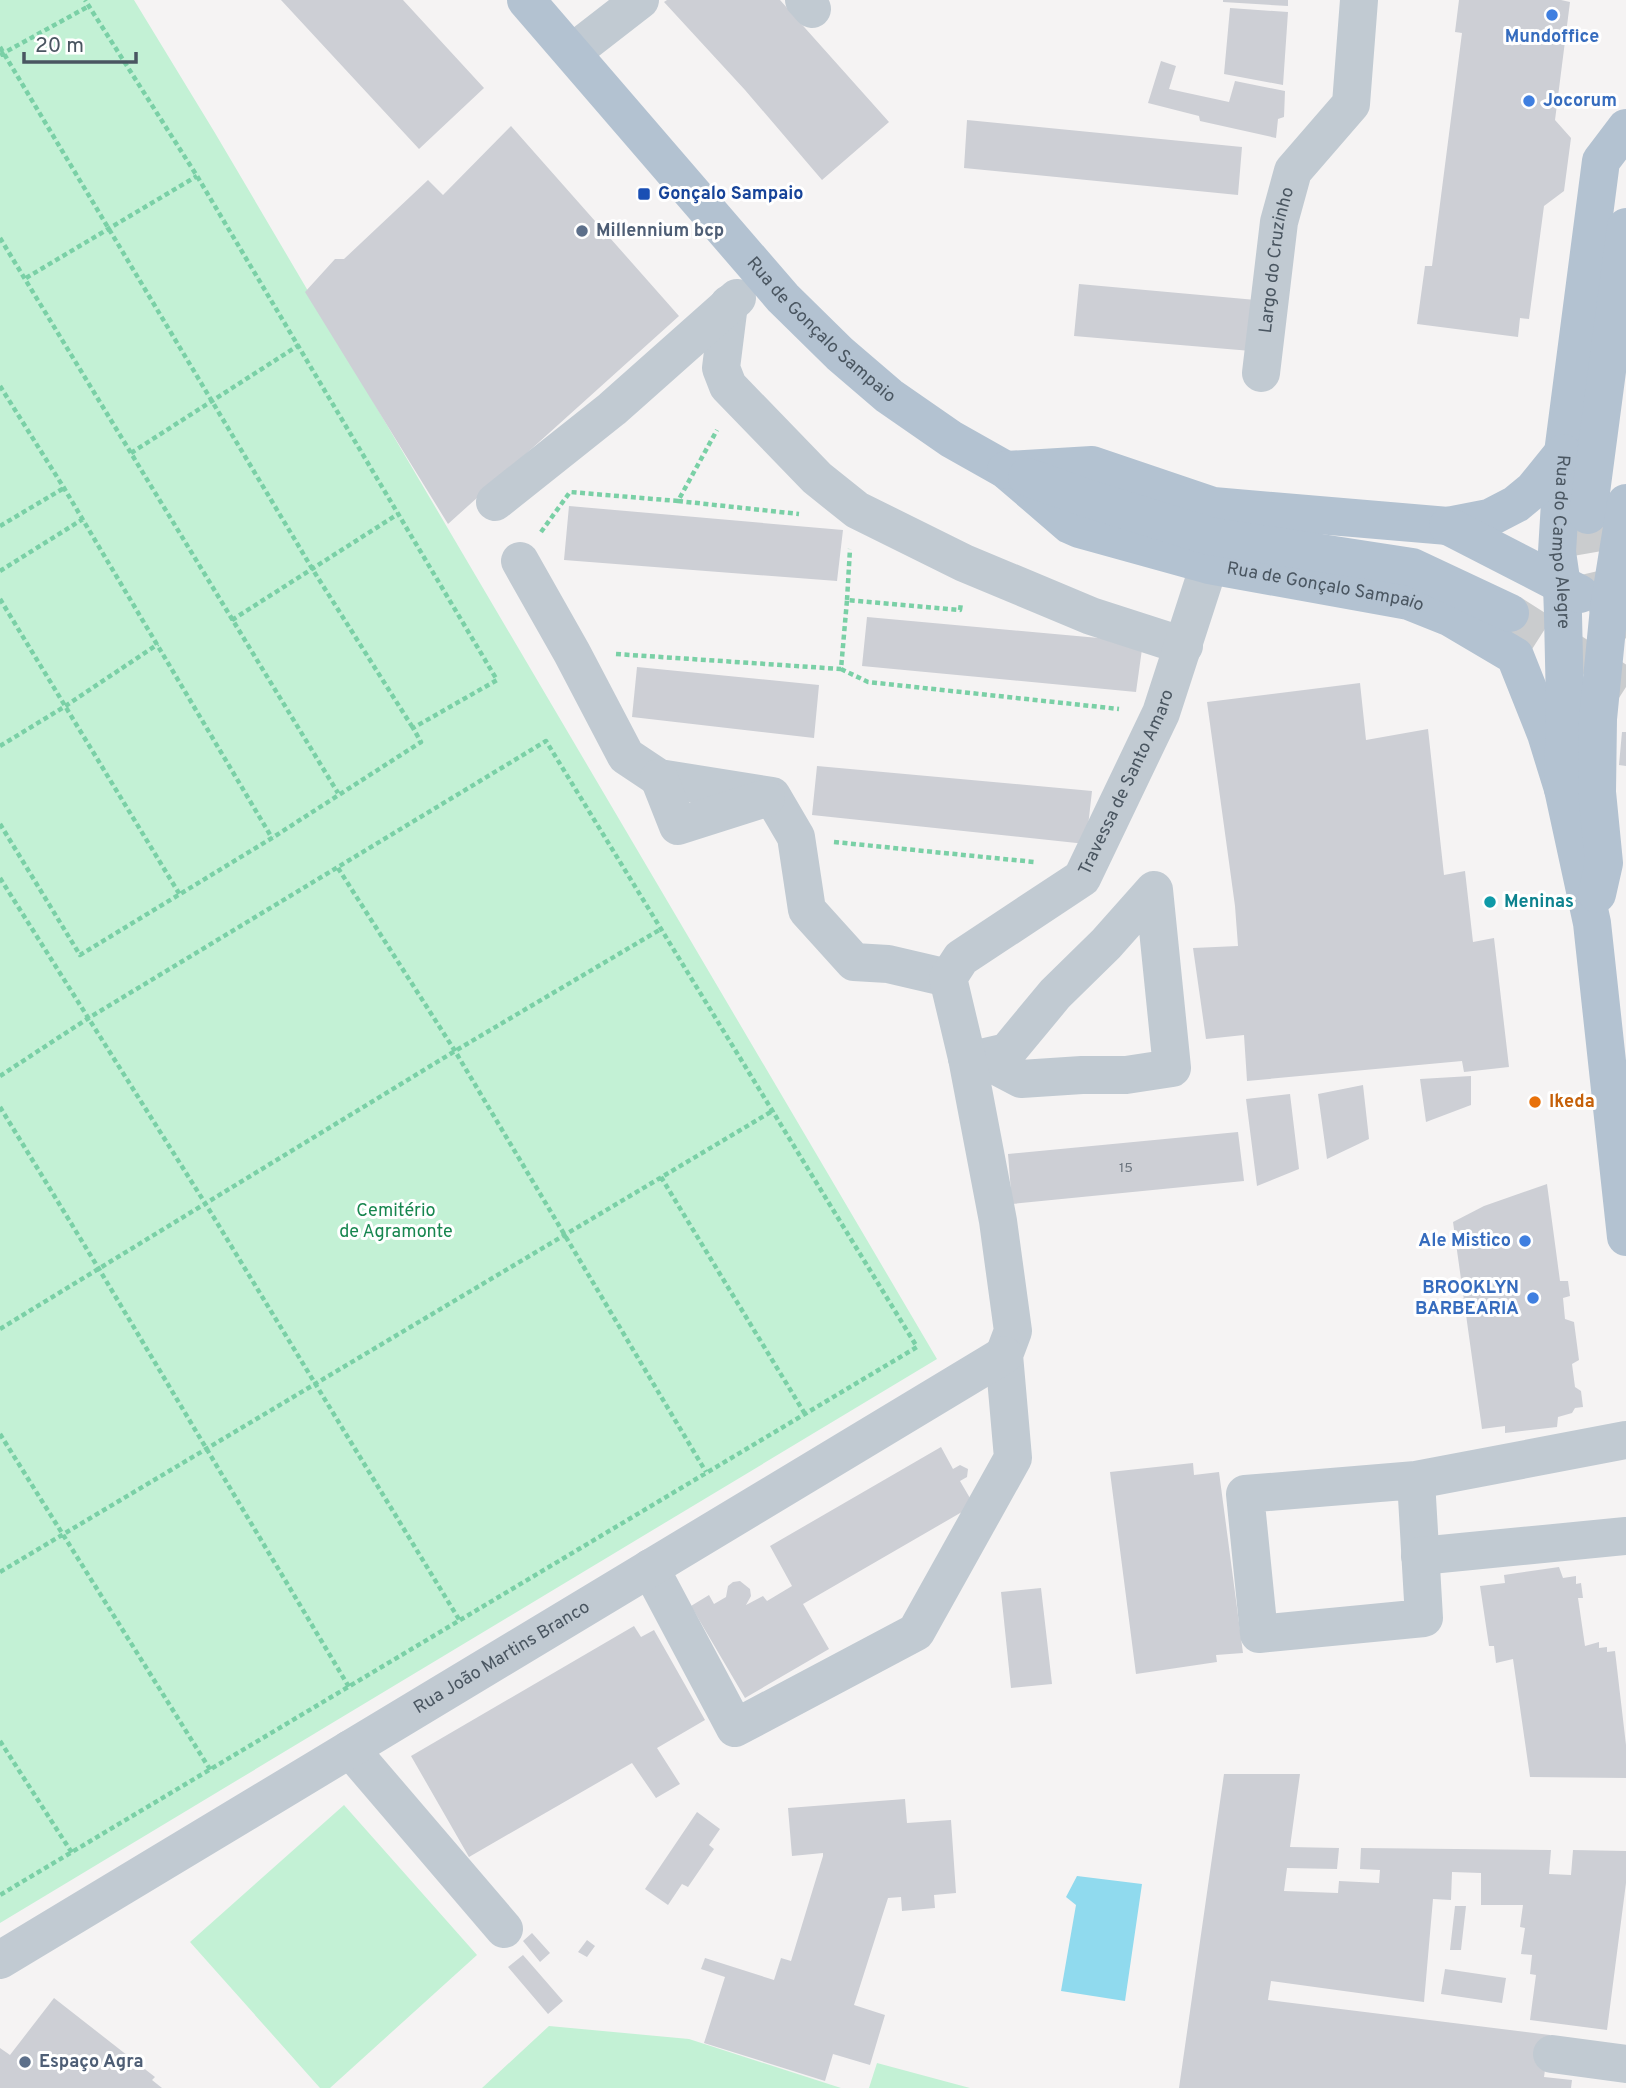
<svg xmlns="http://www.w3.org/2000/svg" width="1626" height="2088" font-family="Overpass,sans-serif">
<rect width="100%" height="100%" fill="#f5f3f3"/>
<path fill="#c3f1d5" d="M0 0H134L215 133 937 1359 0 1923Z
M344 1805 477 1955 330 2088H320L190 1942Z
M549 2026 689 2039 841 2088H482Z
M877 2063 970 2088H869Z"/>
<path fill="#90daee" d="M1077 1876 1142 1884 1125 2001 1061 1991 1076 1905 1066 1897Z"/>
<path fill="#cdcfd5" d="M281 0H403L484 88 419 149Z
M667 0H780L889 122 822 180 745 90 664 2Z
M1223 0H1288V6L1223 2Z
M1459 0H1561L1570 2 1555 120 1571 138 1564 191 1544 206 1529 319 1520 318 1518 337 1417 324 1425 266H1432L1462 33 1455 32Z
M1230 8 1288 12 1283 85 1224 74Z
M1161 61 1176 66 1169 89 1229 102 1235 81 1285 91 1284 117 1278 119 1276 138 1200 121 1199 116 1148 103Z
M967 120 1242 147 1238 195 964 168Z
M511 126 679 316 448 524 305 292 335 259H344L428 180 443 195Z
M1079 284 1256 300 1251 351 1074 336Z
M569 506 843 530 837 581 564 560Z
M867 617 1143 642 1136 692 862 666Z
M637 667 819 685 814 738 632 717Z
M1360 683 1366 740 1428 729 1444 875 1465 871 1473 942 1494 938 1509 1067 1464 1072 1462 1061 1247 1081 1244 1035 1206 1039 1193 948 1238 946 1235 906 1207 702Z
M1622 732H1626V766L1619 765Z
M817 766 1092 791 1086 844 812 815Z
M1471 1076V1105L1426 1122 1420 1079Z
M1363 1085 1369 1139 1327 1159 1318 1094Z
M1290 1094 1299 1169 1257 1186 1246 1099Z
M1238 1132 1244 1181 1012 1204 1008 1154Z
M1547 1184 1560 1281H1568L1570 1296 1563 1298 1565 1319 1574 1322 1579 1360 1572 1364 1575 1387 1581 1391 1583 1407 1575 1408 1572 1413 1558 1417 1557 1427 1505 1433V1426L1482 1429 1453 1222 1484 1206Z
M941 1447 953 1469 960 1465 968 1469 967 1477 960 1481 974 1505 803 1604 829 1649 745 1698 691 1606 709 1595 714 1604 726 1597 728 1586 733 1582 740 1581 750 1589 751 1596 746 1605 763 1596 767 1601 792 1586 770 1546Z
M1193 1463 1194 1475 1219 1472 1243 1653 1216 1655 1217 1662 1136 1674 1110 1472Z
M1559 1567 1563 1578 1576 1576V1584L1581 1583 1583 1598H1578L1585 1646 1599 1642V1648L1607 1647V1652L1615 1651 1626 1745V1778L1530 1777 1513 1659 1496 1663 1494 1646H1489L1480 1586 1505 1583 1504 1575Z
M1041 1588 1052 1684 1011 1688 1001 1592Z
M634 1626 641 1637 654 1630 705 1720 657 1748 680 1784 656 1798 632 1763 469 1857 411 1756Z
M1224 1774H1300L1290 1847 1339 1848 1337 1869 1287 1868 1284 1891 1338 1893 1339 1881 1379 1883 1380 1870 1360 1869 1361 1848 1551 1850 1549 1874 1571 1875 1573 1850 1626 1851V1883L1607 2030 1530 2020 1536 1975 1530 1974 1532 1955 1521 1954 1525 1928 1520 1927 1523 1905H1481V1873L1452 1872 1451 1900 1433 1899 1424 2002 1271 1981 1268 2000 1550 2035 1544 2077 1572 2080 1571 2088H1179Z
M905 1799 907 1823 951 1820 956 1893 934 1895 935 1908 902 1911 901 1897 888 1898 854 2005 885 2015 870 2065 833 2054 825 2081 704 2043 725 1977 701 1969 705 1958 774 1980 781 1958 791 1961 823 1856V1853L792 1856 788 1808Z
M697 1812 720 1829 709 1845 714 1849 688 1887 682 1884 668 1905 645 1889Z
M1455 1906H1466L1461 1950H1450Z
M532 1933 550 1953 540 1962 523 1941Z
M587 1940 595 1946 587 1957 578 1952Z
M523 1955 563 2001 548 2014 508 1967Z
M1445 1969 1506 1978 1502 2003 1441 1994Z
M54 1998 155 2077 152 2080 162 2088H0V2048L10 2055Z"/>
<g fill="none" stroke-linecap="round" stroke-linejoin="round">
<path stroke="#caccce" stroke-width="38" stroke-dasharray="38 19" stroke-linecap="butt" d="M1588 515C1592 551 1601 610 1626 638
M1510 613 1626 687"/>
<path stroke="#7ad0a6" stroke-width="4.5" stroke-dasharray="5 3.5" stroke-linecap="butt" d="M0 47 313 570 413 728
M0 55 89 6
M0 238 338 793
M26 278 197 176
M0 386 64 488 272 838
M131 453 299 345
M678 501 799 514
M0 526 64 488
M541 532 570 492 678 501 717 430
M0 571 83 519
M0 599 180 895
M847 600 850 549
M232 620 398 514
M616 654 841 669 847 600 960 610 961 603
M841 669 868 682 1119 709
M0 746 64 707 158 644
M0 824 80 955 272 838 421 742 413 728 497 680 197 176 85 0
M834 842 1034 862
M338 868 455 1051 706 1472
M0 878 205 1203 460 1621
M0 1076 87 1019 546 741 917 1347 0 1895
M0 1107 99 1269 349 1687
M661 1177 805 1414
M0 1329 455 1051 661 929
M0 1434 211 1771
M0 1572 774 1110
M0 1741 72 1853"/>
<g stroke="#c1cad2" stroke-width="38">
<path d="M804 0 812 9"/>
<path d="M573 52 640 0"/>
<path d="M729 304 721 368 728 386 817 478 857 510 964 563 1091 616 1184 646"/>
<path id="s1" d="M1261 373 1279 222 1293 171 1351 104 1359 0"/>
<path d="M495 502 612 409 737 298"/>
<path d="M520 561 572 653 626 756 659 778 772 796 796 837 807 910 854 962 888 964 948 978"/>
<path d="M659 778 678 826 766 798"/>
<path d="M967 1058H981L1007 1052 1055 994 1106 944 1154 890 1172 1068 1126 1075H1082L1021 1079 981 1058"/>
<path d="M1416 1480 1424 1618 1259 1634 1245 1494 1416 1480 1626 1440"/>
<path d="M1420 1556 1626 1536"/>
<path id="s2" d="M650 1568 735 1728 916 1632 1013 1458 1004 1355 1013 1331 998 1221 967 1058 948 978 961 958 1082 878 1161 713 1209 565"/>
<path d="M350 1749 504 1929"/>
<path id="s3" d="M0 1960 1004 1355"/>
<path d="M1552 2054 1626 2064"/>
</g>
<g stroke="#b3c2d1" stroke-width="38">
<path id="s4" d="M526 0 783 298 840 354 889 396 951 439 1006 470 1070 525 1079 529 1209 565 1409 601 1449 617 1515 656 1546 734 1563 789"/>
<path id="s5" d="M1626 128 1601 161 1563 453 1557 552 1562 586 1563 615 1565 705 1563 789 1592 923 1626 1237"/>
<path d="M1006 470 1092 465 1213 506 1448 526 1489 518 1516 504 1533 490 1563 453"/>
<path d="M1027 477 1083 497 1209 536 1412 567 1510 613"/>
<path d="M1588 515 1626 227"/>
<path d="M1448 526 1580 594"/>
<path d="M1597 894 1604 863 1597 792 1598 719 1609 608 1626 503"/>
</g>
</g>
<g fill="#3f7fe0" stroke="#fff" stroke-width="2.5">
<circle cx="1552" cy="15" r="7"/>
<circle cx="1529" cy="101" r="7"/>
<circle cx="1525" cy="1241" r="7"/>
<circle cx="1533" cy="1298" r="7"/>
</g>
<rect fill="#1a4fb4" stroke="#fff" stroke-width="2.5" x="637" y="187" width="14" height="14" rx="3.5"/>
<g fill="#5c6f8a" stroke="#fff" stroke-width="2.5">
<circle cx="582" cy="231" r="7"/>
<circle cx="25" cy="2062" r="7"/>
</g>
<circle fill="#0f9aa8" stroke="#fff" stroke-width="2.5" cx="1490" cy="902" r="7"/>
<circle fill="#e8710a" stroke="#fff" stroke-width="2.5" cx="1535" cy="1102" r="7"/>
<g text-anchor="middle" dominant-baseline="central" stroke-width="6" stroke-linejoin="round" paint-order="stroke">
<g font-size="14" fill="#6b747e">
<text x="1126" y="1168">15</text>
</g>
<g font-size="18" font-weight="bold" fill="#366cbe" stroke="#fff" text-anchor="end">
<text x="1552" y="37" text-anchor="middle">Mundoffice</text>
<text x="1543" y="101" text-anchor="start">Jocorum</text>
<text x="1511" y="1241">Ale Mistico</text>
<text x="1519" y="1288">BROOKLYN<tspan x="1519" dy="21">BARBEARIA</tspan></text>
</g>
<g font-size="18" font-weight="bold" fill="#164399" stroke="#fff" text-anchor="start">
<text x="658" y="194">Gonçalo Sampaio</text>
</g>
<g font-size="18" font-weight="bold" fill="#4e5e75" stroke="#fff" text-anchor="start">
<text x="596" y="231">Millennium bcp</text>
<text x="39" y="2062">Espaço Agra</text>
</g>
<g font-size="18" fill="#4a5661" stroke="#fff">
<text stroke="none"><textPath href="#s1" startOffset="114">Largo do Cruzinho</textPath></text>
<text stroke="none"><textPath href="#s4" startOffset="443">Rua de Gonçalo Sampaio</textPath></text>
<text stroke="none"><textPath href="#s5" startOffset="425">Rua do Campo Alegre</textPath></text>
<text stroke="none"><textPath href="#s4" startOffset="1024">Rua de Gonçalo Sampaio</textPath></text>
<text stroke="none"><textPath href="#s2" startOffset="1348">Travessa de Santo Amaro</textPath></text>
<text stroke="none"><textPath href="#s3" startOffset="586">Rua João Martins Branco</textPath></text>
</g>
<g font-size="18" font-weight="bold" fill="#0d838f" stroke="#fff" text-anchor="start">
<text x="1504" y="902">Meninas</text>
</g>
<g font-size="18" font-weight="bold" fill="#c56008" stroke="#fff" text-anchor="start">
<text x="1549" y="1102">Ikeda</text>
</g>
<g font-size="18" fill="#17864f" stroke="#fff">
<text x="396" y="1211">Cemitério<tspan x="396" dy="21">de Agramonte</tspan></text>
</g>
</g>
<path d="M24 52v10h112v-10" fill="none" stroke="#4a5661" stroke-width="3.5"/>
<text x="35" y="52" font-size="21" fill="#4a5661" stroke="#ffffff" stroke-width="5" paint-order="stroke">20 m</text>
</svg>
